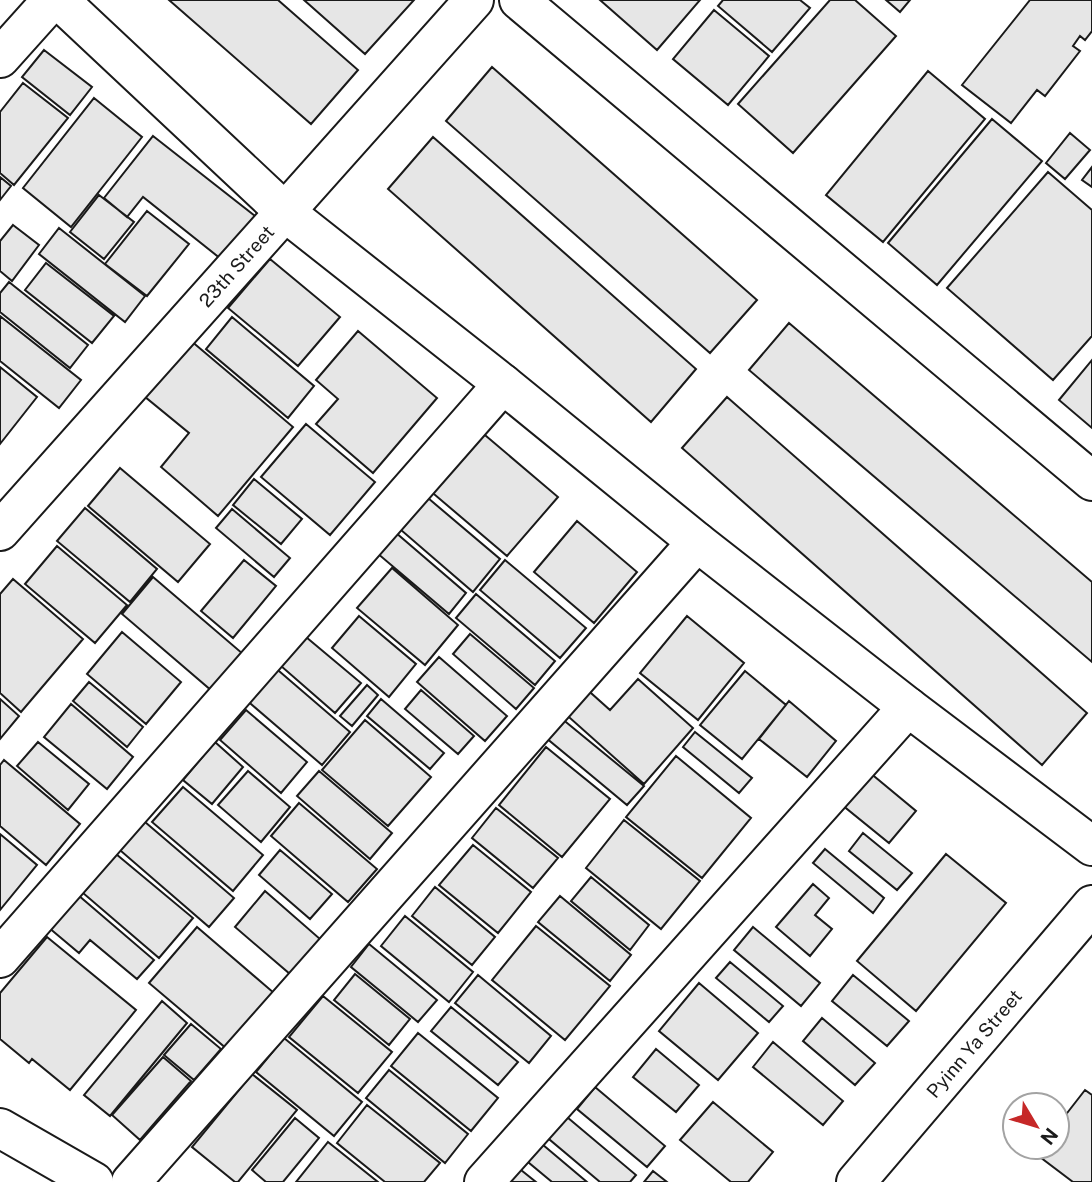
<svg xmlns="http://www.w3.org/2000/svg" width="1092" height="1182" font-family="'Public Sans',sans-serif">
<rect width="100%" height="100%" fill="#fff"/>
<path fill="#e6e6e6" stroke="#1a1a1a" stroke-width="2" d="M169 0H278L358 70 311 124Z
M304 0H414L365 54Z
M600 0H700L657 50Z
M723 0H800L810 8 772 52 718 6Z
M830 0H855L896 36 793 153 738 104Z
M886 0H910L900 12Z
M1030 0H1092V31L1085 40 1080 36 1073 46 1080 51 1045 96 1037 90 1011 123 962 85Z
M714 10 769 56 728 105 673 59Z
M44 50 92 87 70 115 22 77Z
M492 67 757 300 710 353 446 121Z
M928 71 985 119 883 242 826 195Z
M23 83 68 118 14 185 0 173V112Z
M94 98 142 137 71 227 23 188Z
M992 119 1042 161 937 285 888 243Z
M1070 133 1090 150 1065 179 1046 163Z
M153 136 255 216 221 259 143 197 127 217 104 198Z
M433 137 696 369 651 422 388 189Z
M1092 167V187L1082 180Z
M1048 172 1092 210V336L1053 380 947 288Z
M0 177 11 186 0 200Z
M99 195 134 222 104 259 70 232Z
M147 211 189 244 147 296 105 264Z
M13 225 39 245 12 281 0 271V241Z
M59 228 145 296 125 322 39 254Z
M270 259 340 317 298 366 228 308Z
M46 263 114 316 92 343 25 290Z
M9 282 88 345 70 368 0 312V293Z
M0 316 81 380 59 408 0 361Z
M232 317 314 386 288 418 206 349Z
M789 323 1092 582V662L749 370Z
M358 331 437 398 373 473 316 424 338 399 316 380Z
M190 340 293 427 218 516 161 467 189 433 144 396Z
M1092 360V428L1059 400Z
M0 367 37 397 0 444Z
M727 397 1087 713 1042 765 682 448Z
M306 424 375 482 330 535 261 477Z
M479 430 558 497 507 556 428 489Z
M120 468 210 544 178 582 88 506Z
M254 479 302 519 281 544 233 505Z
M428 498 500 559 473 592 401 530Z
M85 508 157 569 130 602 57 541Z
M232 509 290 558 274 577 216 528Z
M577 521 637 572 594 623 534 572Z
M395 532 466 593 449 614 377 553Z
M57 546 127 605 95 643 25 584Z
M244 560 276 586 233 638 201 611Z
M505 560 586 628 560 658 480 590Z
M392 568 458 625 425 665 357 608Z
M153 577 243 654 212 691 122 614Z
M13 579 83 639 21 712 0 693V594Z
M476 594 555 661 535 685 456 618Z
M359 616 416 664 389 697 332 648Z
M687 616 744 663 698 720 640 673Z
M122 632 181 682 146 724 87 674Z
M470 634 534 688 516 709 453 654Z
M306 637 361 683 335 713 281 666Z
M439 657 507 716 485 741 417 682Z
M272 665 350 732 322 765 244 698Z
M745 671 786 705 742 759 700 725Z
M638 679 693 728 644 784 561 710 582 685 610 710Z
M89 682 143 727 127 747 73 701Z
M367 685 378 695 352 726 340 716Z
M421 690 474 736 458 754 405 709Z
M0 699 19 716 0 739Z
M381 699 444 753 430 769 367 716Z
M789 701 836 741 807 777 759 739Z
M71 704 133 757 107 789 44 737Z
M246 710 307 762 281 793 220 740Z
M561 718 644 786 627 805 545 737Z
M365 720 431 777 388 826 322 770Z
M695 732 752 778 739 793 683 747Z
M38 742 89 784 68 810 17 766Z
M215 742 243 767 212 804 183 780Z
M546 747 610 799 562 857 499 805Z
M676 756 751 818 702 878 626 817Z
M4 760 80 824 46 865 0 826V765Z
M863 767 916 811 889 843 836 800Z
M248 771 290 807 261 842 218 805Z
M319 771 392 833 370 859 297 796Z
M183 787 263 855 233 891 152 822Z
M299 803 377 869 348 902 271 836Z
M496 808 558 858 533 888 472 838Z
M138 816 234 898 209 927 114 845Z
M624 820 700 881 661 929 586 868Z
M863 833 912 873 897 890 849 851Z
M0 834 37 865 0 910Z
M473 845 531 892 498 933 439 885Z
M825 849 884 898 873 913 813 863Z
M280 850 332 894 310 919 259 875Z
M116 854 193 918 159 958 83 893Z
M946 854 1006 903 916 1011 857 961Z
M591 877 649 925 630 950 571 901Z
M813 884 829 898 815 915 832 929 810 956 776 927Z
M435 887 495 937 472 965 412 916Z
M71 889 154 960 137 979 90 940 79 953 42 922Z
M265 891 320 939 290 974 235 927Z
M560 896 631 955 610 981 538 922Z
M405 916 473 972 449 1002 381 946Z
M536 926 610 986 565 1040 492 980Z
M197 927 274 993 227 1049 149 983Z
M753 927 820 983 801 1006 734 950Z
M47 937 136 1010 70 1090 32 1059 29 1063 0 1039V993Z
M369 944 437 1000 418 1022 351 967Z
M730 962 783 1006 769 1022 716 978Z
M355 974 410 1019 389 1045 334 1000Z
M478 975 551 1036 529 1063 455 1003Z
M853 975 909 1021 887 1046 832 1001Z
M699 983 758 1033 718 1080 659 1031Z
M323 996 392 1052 358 1093 289 1037Z
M162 1001 187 1023 110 1116 84 1095Z
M451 1007 518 1062 498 1085 431 1031Z
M822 1018 875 1063 855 1085 803 1041Z
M191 1024 221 1049 194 1080 164 1055Z
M418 1033 498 1098 471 1131 391 1066Z
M284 1038 362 1102 334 1136 256 1072Z
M773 1042 843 1101 823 1125 753 1067Z
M656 1049 699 1085 676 1112 633 1077Z
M163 1057 191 1081 140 1140 112 1115Z
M389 1070 468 1134 445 1163 366 1098Z
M252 1074 297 1110 238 1182H235L192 1147Z
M595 1087 665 1146 647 1167 577 1109Z
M1085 1090 1092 1095V1182H1073L1036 1154 1041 1147H1057V1126Z
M713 1102 773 1152 748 1182H731L680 1140Z
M367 1105 440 1163 424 1182H385L337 1143Z
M561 1112 636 1175 630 1182H600L543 1134Z
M295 1118 319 1138 283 1182H266L252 1170Z
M536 1139 587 1182H552L522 1157Z
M328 1142 378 1182H296Z
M516 1166 536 1182H504Z
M653 1171 667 1182H644Z"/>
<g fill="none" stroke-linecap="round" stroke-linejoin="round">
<defs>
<g id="street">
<path d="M59 0 285 212 503 384 697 542 908 707 1092 846"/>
<path d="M519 0 1092 481"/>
<path d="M0 58 52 0"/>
<path id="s1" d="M0 531 474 0"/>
<path d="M0 958 503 384"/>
<path d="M0 1128 94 1182"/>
<path d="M131 1182 697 542"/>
<path d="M484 1182 908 707"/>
</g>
<g id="secondary">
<path id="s2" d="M856 1182 1092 905"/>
</g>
</defs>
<use href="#street" stroke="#1a1a1a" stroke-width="42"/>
<use href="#secondary" stroke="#1a1a1a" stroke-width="42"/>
<use href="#street" stroke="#fff" stroke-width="38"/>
<use href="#secondary" stroke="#fff" stroke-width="38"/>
</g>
<g text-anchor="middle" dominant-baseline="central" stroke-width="5" stroke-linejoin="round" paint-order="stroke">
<g font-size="19" fill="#1a1a1a" stroke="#fff">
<text stroke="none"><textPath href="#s1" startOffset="355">23th Street</textPath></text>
<text stroke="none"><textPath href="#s2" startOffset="182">Pyinn Ya Street</textPath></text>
</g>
</g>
<g transform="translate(1036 1126) rotate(128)"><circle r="33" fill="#ffffff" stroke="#a3a3a3" stroke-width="2"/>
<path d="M0-5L12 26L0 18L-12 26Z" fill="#c62828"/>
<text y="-10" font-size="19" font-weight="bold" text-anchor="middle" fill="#1a1a1a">N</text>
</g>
</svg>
